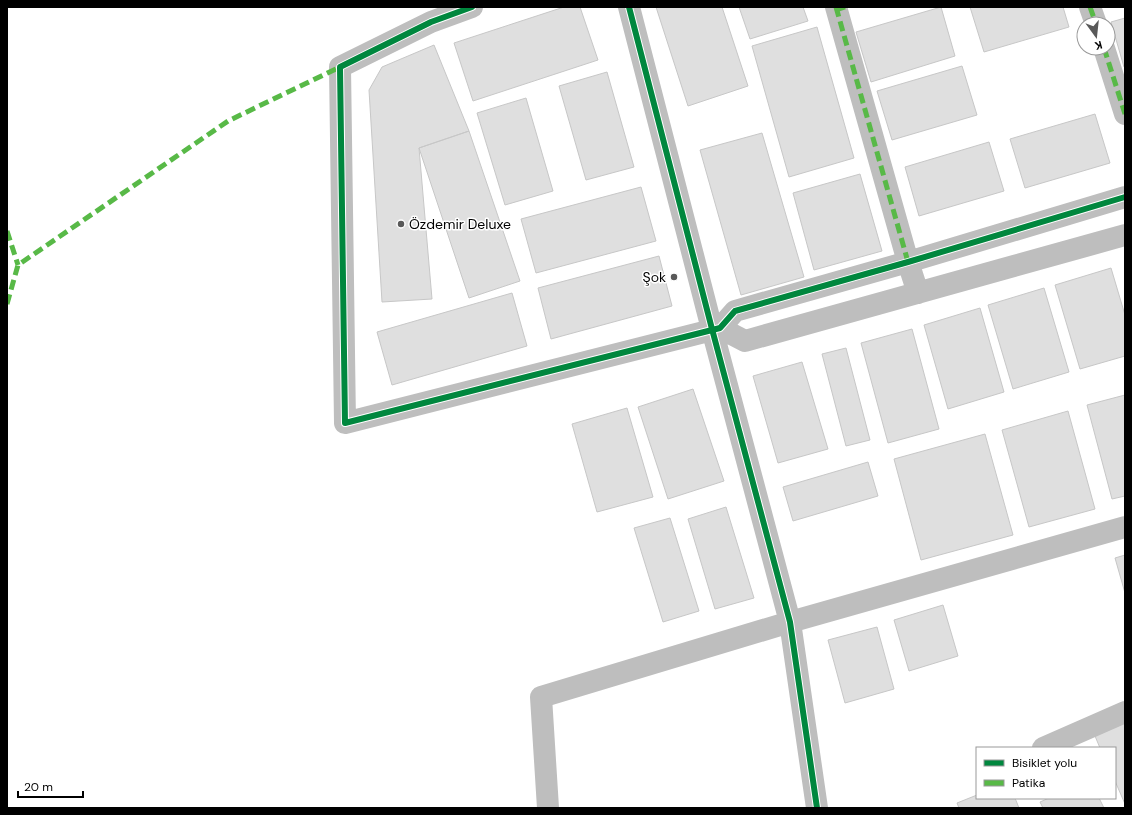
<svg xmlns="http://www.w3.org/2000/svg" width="1132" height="815" font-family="'DM Sans',sans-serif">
<rect width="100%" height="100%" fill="#fff"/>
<path fill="#dfdfdf" stroke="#c7c7c7" d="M564 7H580L598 60 473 101 454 43Z
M656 7H722L748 86 688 106Z
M739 7H803L808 21 750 39Z
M941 7 955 56 871 82 856 32Z
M970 7H1063L1069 27 984 52Z
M1125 18V66L1124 67 1111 22Z
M817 27 854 158 789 177 752 46Z
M434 45 469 131 419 148 432 299 382 302 369 90 382 67Z
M962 66 977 115 892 140 877 91Z
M607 72 634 167 586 180 559 86Z
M526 98 553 191 505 205 477 113Z
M1095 114 1110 163 1025 188 1010 139Z
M469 131 520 281 469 298 419 148Z
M762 133 804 277 741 295 700 150Z
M989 142 1004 191 919 216 905 167Z
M860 174 882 251 814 270 793 193Z
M641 187 656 241 536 273 521 219Z
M659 256 672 306 551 339 538 288Z
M1111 268 1125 315V356L1080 369 1055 285Z
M1044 288 1069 372 1013 389 988 305Z
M512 293 527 346 392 385 377 332Z
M980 308 1004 392 948 409 924 325Z
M912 329 939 429 888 443 861 343Z
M846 348 870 440 846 446 822 354Z
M802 362 828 449 778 463 753 376Z
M693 389 724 481 668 499 638 407Z
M1125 395V496L1112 499 1087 405Z
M627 408 653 497 597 512 572 424Z
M1068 411 1095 509 1029 527 1002 430Z
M985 434 1013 535 921 560 894 459Z
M868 462 878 496 793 521 783 487Z
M726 507 754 598 715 609 688 519Z
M670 518 699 611 663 622 634 528Z
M1125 555V593L1115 558Z
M943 605 958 656 909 671 894 620Z
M877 627 894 689 845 703 828 640Z
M1125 723V804L1115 781V748H1100L1095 736Z
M977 795V798H1015L1019 808H959L957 803Z
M1049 798H1099L1104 808H1043L1040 802Z"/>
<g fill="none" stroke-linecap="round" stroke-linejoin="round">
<path stroke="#bebebe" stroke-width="22" d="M472 7 431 22 340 67 345 423 720 328 735 311 908 262 1125 197
M629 7 712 329 790 622 817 808
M836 7 908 262 918 293
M1090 7 1096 24
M1104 48 1125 114
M720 328 745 341 1125 235
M1043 748 1125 712
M548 808 541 697 790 622 1125 527"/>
<path stroke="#58b947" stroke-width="5" stroke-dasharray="10 5" stroke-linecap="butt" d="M836 7 908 262
M1090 7 1096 24
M836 10 845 7
M1104 48 1125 114
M7 231 18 265
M7 304 18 265 228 121 340 67"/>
<defs>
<path id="cycleway" d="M472 7 431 22 340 67 345 423 720 328 735 311 908 262 1125 197
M629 7 712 329 790 622 817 808"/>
</defs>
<use href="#cycleway" stroke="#fff" stroke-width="8"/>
<use href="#cycleway" stroke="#00873e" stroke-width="6"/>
</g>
<g fill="#595959" stroke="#fff" stroke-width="1.5">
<circle cx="401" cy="224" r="4"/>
<circle cx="674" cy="277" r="4"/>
</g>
<g text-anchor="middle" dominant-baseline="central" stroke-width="3" stroke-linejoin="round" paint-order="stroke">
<g font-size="14" fill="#000" stroke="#fff" text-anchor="start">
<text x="409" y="224">Özdemir Deluxe</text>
<text x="666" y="277" text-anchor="end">Şok</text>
</g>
</g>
<rect width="1132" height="815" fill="none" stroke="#000000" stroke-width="16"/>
<rect x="976" y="747" width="140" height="52" fill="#ffffff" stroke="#999999"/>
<rect x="984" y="760" width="20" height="6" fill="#00873e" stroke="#999999"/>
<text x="1012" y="767" font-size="12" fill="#000000">Bisiklet yolu</text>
<rect x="984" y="780" width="20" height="6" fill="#58b947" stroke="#999999"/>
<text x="1012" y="787" font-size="12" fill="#000000">Patika</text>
<g transform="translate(1096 36) rotate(165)"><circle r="19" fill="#ffffff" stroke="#999999"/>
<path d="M0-3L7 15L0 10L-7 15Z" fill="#595959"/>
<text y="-6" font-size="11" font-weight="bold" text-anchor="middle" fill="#000000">K</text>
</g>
<path d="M18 791v6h65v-6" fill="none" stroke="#000000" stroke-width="2"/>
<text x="24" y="791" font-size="12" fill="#000000" stroke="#ffffff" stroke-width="3" paint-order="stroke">20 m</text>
</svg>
